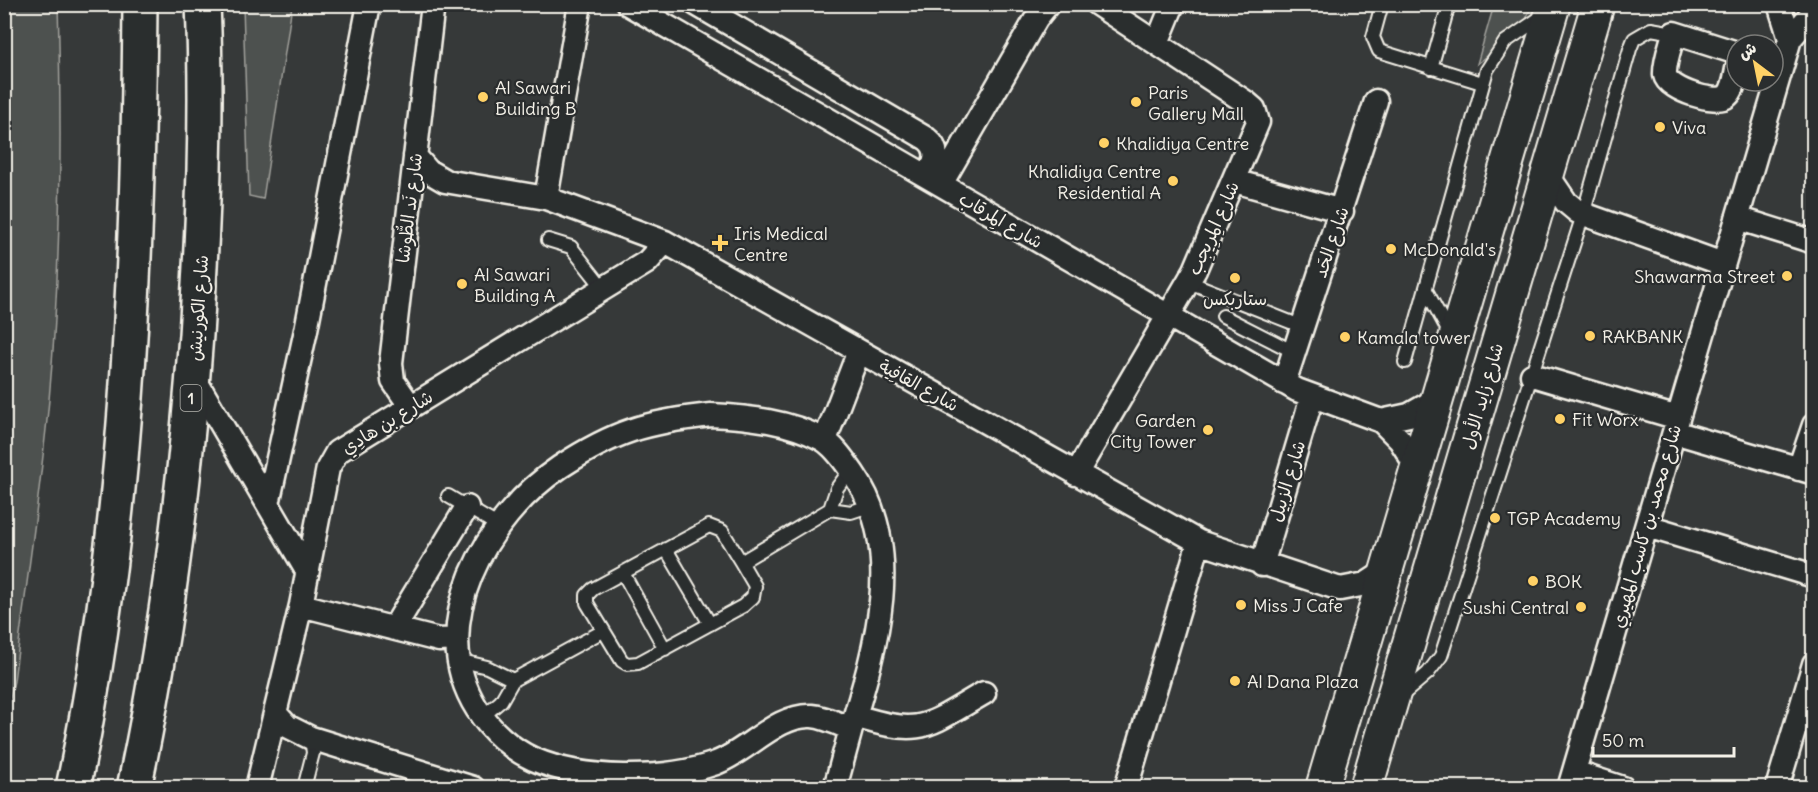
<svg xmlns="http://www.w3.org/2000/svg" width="1818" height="792" font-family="Delius,'Playpen Sans Arabic',sans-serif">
<rect width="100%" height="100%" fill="#363939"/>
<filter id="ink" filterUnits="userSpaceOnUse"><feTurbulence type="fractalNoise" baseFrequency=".0167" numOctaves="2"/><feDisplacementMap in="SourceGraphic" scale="12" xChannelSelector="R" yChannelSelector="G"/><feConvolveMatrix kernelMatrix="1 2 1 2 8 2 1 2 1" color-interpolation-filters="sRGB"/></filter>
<g filter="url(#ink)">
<path fill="#4e514f" stroke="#a1a19c" stroke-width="1.5" d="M5 4 58 5C62 136 61 269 49 400 40 494 26 587 14 681L5 720Z
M243 5H292L263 199 249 196Z
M1494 5H1532L1522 29 1477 64Z"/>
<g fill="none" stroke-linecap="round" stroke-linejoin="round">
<defs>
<path id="service" d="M1025 4 1036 7 1047 5
M1382 4 1373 37 1379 51 1482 83
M1431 68 1449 4
M548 240 571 247 604 289
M1189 282 1303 327
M1426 290 1451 336
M1223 316 1294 352
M1405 362 1487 70 1505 42 1544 15
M448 496 499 526
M830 509 851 512 872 505
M709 526 722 531 741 562 755 586 753 597 743 606 638 663 627 664 622 661 587 603V595L593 589Z
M666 549 710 624
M741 562 830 509 837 488 851 469
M623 573 665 649
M458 660 487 667 513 680
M1400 697 1428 673 1441 656 1583 215 1630 49 1634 39 1651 29 1674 33
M482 717 501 701 513 680 603 631
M304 788 313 753 311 738"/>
<path id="minor" d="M628 4 1297 390 1381 421 1400 440 1417 467
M696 4 927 139C941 150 935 163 928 177
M1779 4 1790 39
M1157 43 1173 4
M1737 53 1674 33C1671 45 1664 63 1665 75 1668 90 1717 105 1727 96 1734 90 1735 78 1737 69
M415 156 428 171 445 181 546 198 665 242 1199 542 1340 589 1366 584 1386 571
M1547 174 1566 202 1578 212 1723 264
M1234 181 1342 211
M941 184 1036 19 1048 4
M546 198 580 4
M1737 218 1814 242
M1532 375 1678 418
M193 376 307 571
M1284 383 1376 101
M411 407 393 381 391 363 433 4
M711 415C750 417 788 421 822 439 835 446 845 462 853 473 906 549 876 647 851 729 839 724 825 717 812 716 777 714 748 751 716 763 664 781 584 781 533 759 511 749 490 730 477 709 424 625 486 517 560 467 615 431 646 422 711 415Z
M1381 421 1409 415 1439 398
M1674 432 1814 473
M825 440 859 351
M1799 469 1814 425
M1076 474 1195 270 1258 122 1254 109 1247 103 1097 4
M268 504 306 330 369 4
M1647 526 1814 576
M1262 565 1312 397
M301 605 439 640 456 639
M394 628 467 507
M275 713 287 726 311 738 473 788
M855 716C923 737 925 727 984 693
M1574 772 1623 788
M257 788 301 605 328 468 337 452 647 262 665 242
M835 788 851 729
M1126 788 1199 542
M1569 788 1790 39 1814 11
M1777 788 1814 664"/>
<path id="secondary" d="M1322 788 1554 4
M1366 788 1598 4"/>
<path id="trunk" d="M73 788C127 530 138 267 140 4
M134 788C166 638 185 487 196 335 203 225 208 115 203 4"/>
</defs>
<use href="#service" stroke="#f4f1e8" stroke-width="16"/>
<use href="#minor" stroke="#f4f1e8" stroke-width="27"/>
<use href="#secondary" stroke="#f4f1e8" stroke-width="36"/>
<use href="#trunk" stroke="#f4f1e8" stroke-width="38"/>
<use href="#service" stroke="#2a2d2e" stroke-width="12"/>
<use href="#minor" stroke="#2a2d2e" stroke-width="22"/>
<use href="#secondary" stroke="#2a2d2e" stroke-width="32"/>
<use href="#trunk" stroke="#2a2d2e" stroke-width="33"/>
</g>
</g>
<g fill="#ffd166" stroke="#2a2d2e" stroke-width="2">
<circle cx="483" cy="97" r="6"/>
<circle cx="1136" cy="102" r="6"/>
<circle cx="1660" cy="127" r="6"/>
<circle cx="1104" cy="143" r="6"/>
<circle cx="1173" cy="181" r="6"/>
<path d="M717 234h6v6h6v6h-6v6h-6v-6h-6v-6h6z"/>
<circle cx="1391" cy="249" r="6"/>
<circle cx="1787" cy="276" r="6"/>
<circle cx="1235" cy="278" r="6"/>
<circle cx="462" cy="284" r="6"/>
<circle cx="1590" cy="336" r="6"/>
<circle cx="1345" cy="337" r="6"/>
<circle cx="1560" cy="419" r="6"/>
<circle cx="1208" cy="430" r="6"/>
<circle cx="1495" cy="518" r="6"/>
<circle cx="1533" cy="581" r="6"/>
<circle cx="1241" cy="605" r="6"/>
<circle cx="1581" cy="607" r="6"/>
<circle cx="1235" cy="681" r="6"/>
</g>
<g text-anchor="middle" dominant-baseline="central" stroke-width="4.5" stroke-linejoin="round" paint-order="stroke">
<rect fill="#2a2d2e" stroke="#b7b6b0" stroke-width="1.5" x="180.5" y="385" width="21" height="26" rx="4.5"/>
<g font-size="16" font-weight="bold" fill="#f4f1e8">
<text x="191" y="398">1</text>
</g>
<g font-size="18" fill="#f4f1e8" stroke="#2a2d2e" text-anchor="start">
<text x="495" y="87">Al Sawari<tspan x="495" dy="21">Building B</tspan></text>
<text x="1148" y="92">Paris<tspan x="1148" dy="21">Gallery Mall</tspan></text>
<text x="1672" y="127">Viva</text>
<text x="1116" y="143">Khalidiya Centre</text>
<text x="1161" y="171" text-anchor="end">Khalidiya Centre<tspan x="1161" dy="21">Residential A</tspan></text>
<text x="734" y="233">Iris Medical<tspan x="734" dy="21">Centre</tspan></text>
<text x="1403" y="249">McDonald's</text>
<text x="474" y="274">Al Sawari<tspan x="474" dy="21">Building A</tspan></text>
<text x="1775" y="276" text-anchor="end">Shawarma Street</text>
<text x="1235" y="298" text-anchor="middle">ستاربكس</text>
<text x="1602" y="336">RAKBANK</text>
<text x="1357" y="337">Kamala tower</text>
<text x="1572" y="419">Fit Worx</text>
<text x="1196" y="420" text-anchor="end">Garden<tspan x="1196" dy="21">City Tower</tspan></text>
<text x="1507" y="518">TGP Academy</text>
<text x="1545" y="581">BOK</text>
<text x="1253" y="605">Miss J Cafe</text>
<text x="1569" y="607" text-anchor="end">Sushi Central</text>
<text x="1247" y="681">Al Dana Plaza</text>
</g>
<g font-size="18" fill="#f4f1e8" stroke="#2a2d2e">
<text transform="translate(409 208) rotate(-83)">شارع نَد الطُّوشا</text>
<text transform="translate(1001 220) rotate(30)">شارع المِرقاب</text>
<text transform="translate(1213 228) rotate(-66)">شارع المِرِيجِب</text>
<text transform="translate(1331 242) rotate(-71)">شارع الحَد</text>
<text transform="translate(198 308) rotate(-86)">شارع الكورنيش</text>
<text transform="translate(919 385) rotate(29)">شارع القافِية</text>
<text transform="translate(1482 396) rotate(-74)">شارع زايد الأول</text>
<text transform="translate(387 422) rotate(-32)">شارع بن هادِي</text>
<text transform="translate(1287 481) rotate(-73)">شارع الزبيل</text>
<text transform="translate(1646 526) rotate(-74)">شارع محمد بن كاسب المهيري</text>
</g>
</g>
<rect width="1818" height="792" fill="none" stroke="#2a2d2e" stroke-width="24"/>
<rect x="12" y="12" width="1794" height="768" fill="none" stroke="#f4f1e8" stroke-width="2" filter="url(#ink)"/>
<g transform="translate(1755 63) rotate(328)"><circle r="28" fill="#2a2d2e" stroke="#7b7b78" stroke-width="1.5"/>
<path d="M0-4.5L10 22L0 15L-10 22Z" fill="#ffd166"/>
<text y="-9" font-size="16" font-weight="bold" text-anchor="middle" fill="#f4f1e8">ش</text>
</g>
<path d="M1593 747v9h141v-9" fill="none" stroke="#f4f1e8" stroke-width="3"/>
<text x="1602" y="747" font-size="18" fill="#f4f1e8" stroke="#2a2d2e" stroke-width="4.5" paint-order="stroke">50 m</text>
</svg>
